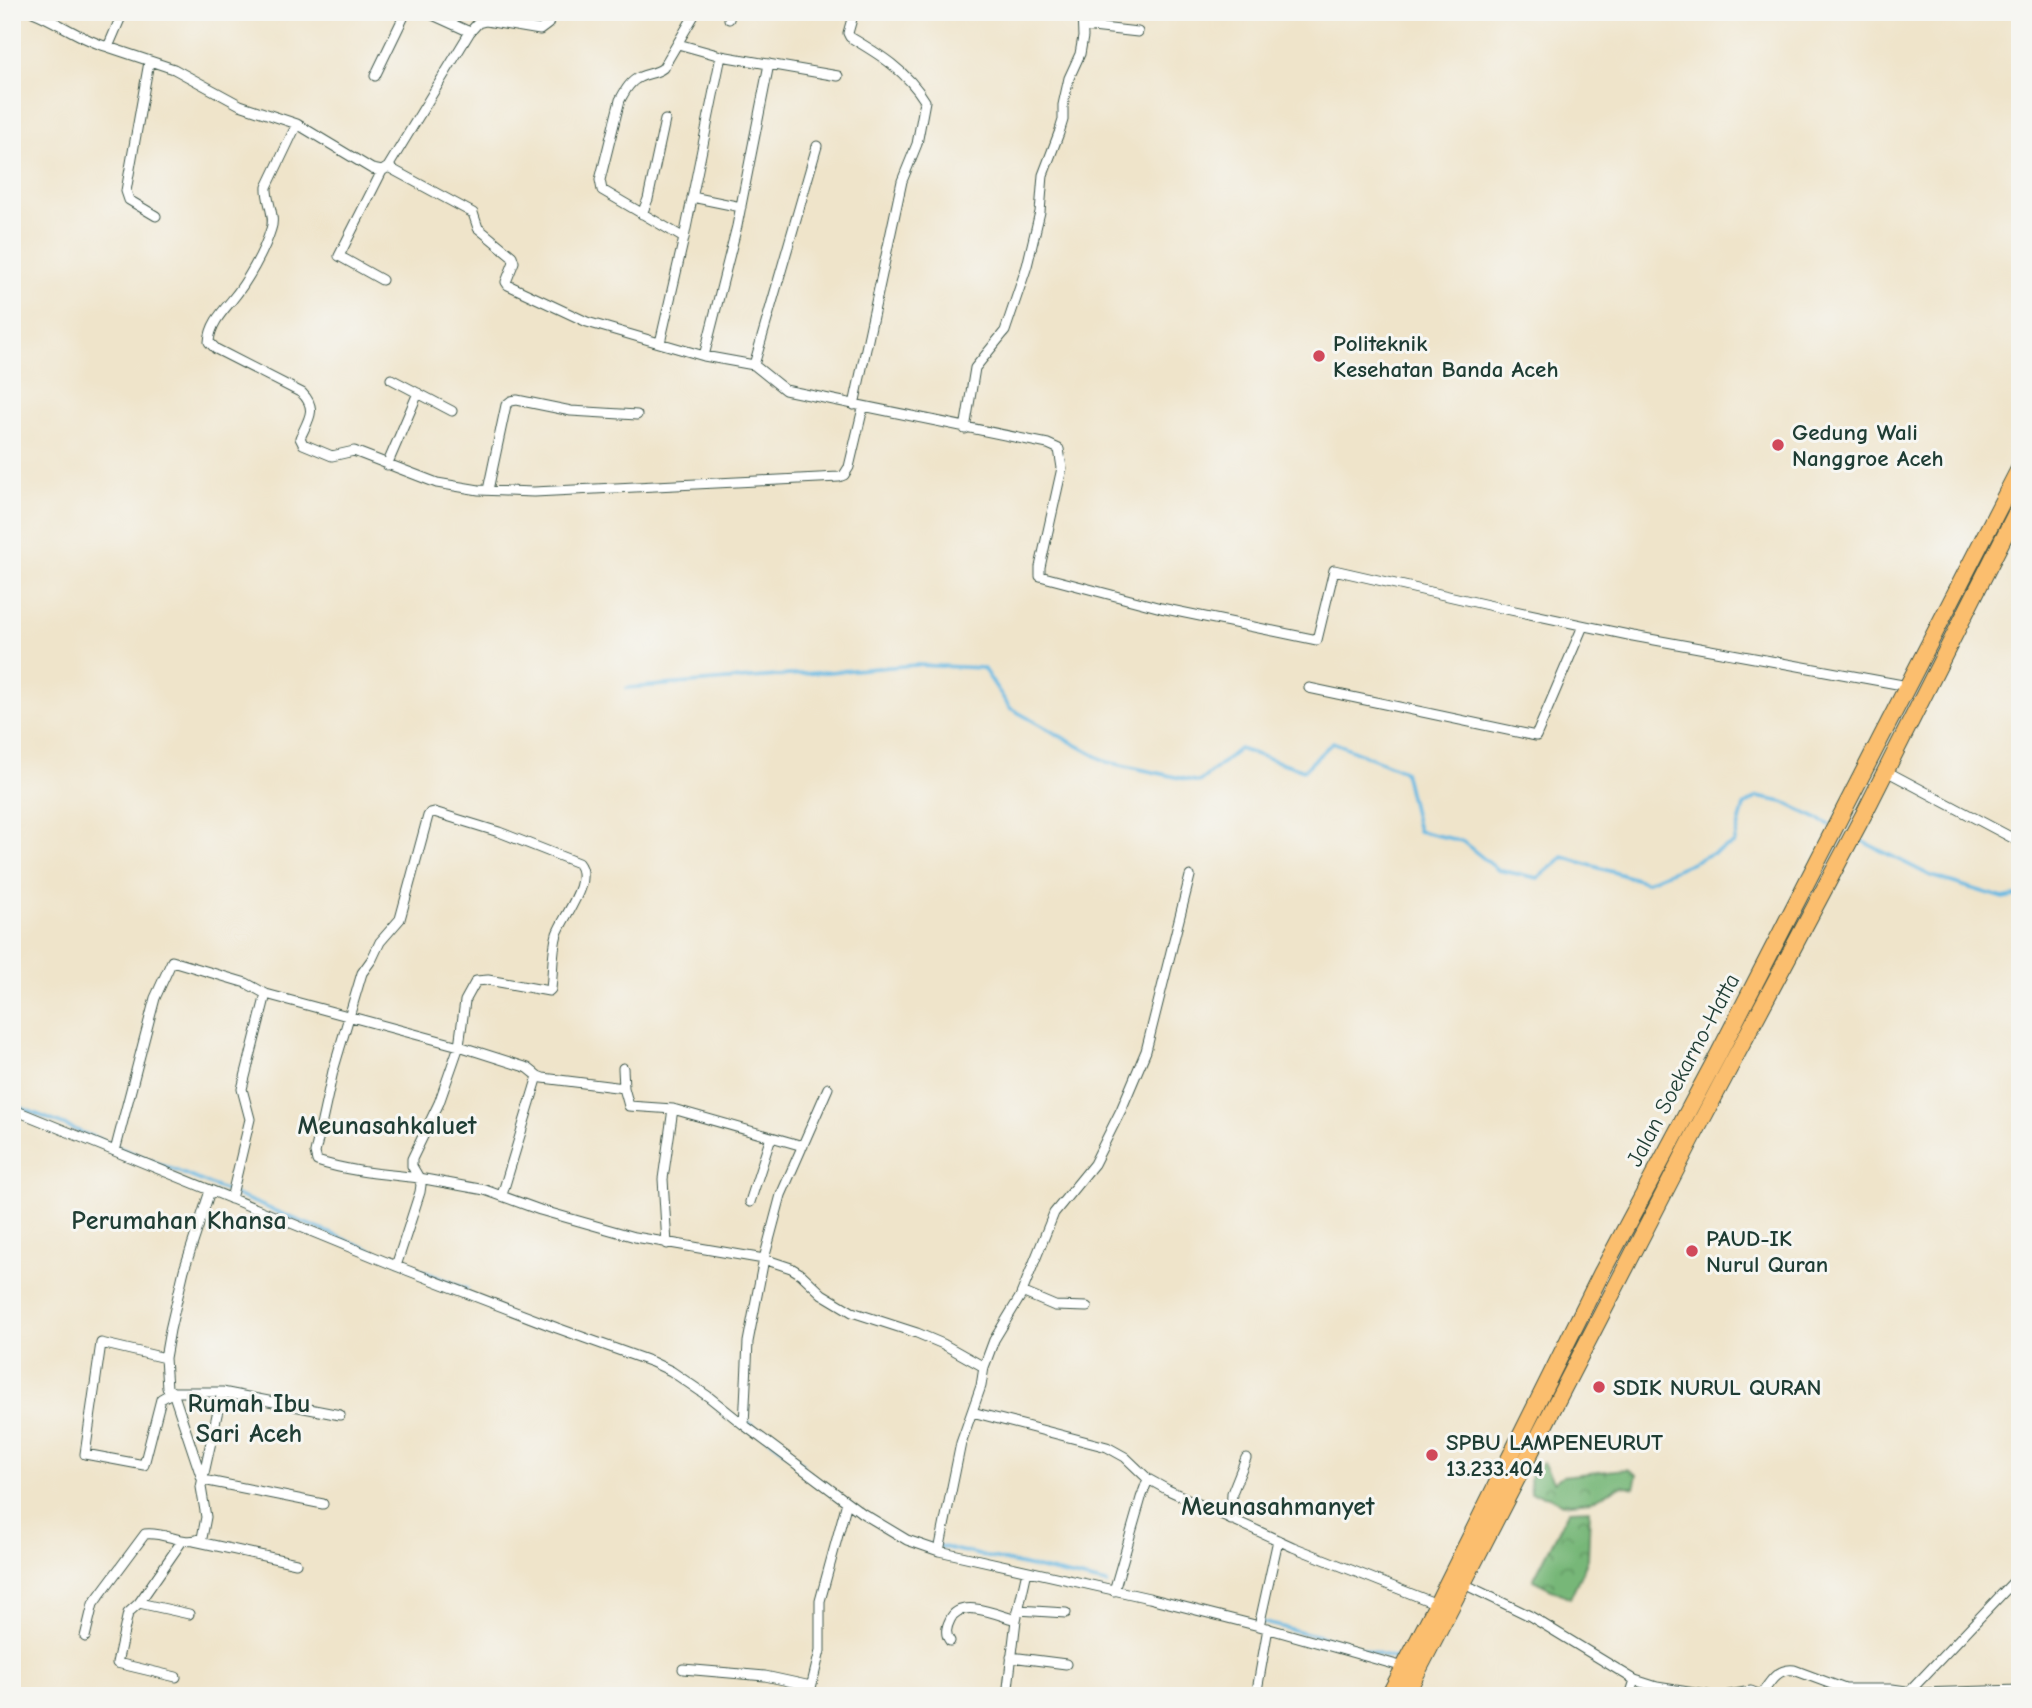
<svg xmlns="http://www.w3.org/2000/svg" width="2032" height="1708" font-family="'Comic Neue',sans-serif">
<defs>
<pattern id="forest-crowns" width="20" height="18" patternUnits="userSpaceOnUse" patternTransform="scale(1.75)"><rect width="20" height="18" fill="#77b778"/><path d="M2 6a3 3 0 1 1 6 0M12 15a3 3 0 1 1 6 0" fill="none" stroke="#619663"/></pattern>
</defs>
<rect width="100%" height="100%" fill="#f6f6f2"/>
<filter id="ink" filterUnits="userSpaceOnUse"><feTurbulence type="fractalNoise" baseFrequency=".0143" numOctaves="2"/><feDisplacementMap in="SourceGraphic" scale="14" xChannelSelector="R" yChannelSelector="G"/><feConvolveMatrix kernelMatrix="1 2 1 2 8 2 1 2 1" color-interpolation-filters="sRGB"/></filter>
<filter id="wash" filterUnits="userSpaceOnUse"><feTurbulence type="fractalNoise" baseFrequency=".00686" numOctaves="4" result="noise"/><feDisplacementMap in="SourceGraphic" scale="28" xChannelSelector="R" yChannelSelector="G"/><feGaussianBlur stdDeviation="1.57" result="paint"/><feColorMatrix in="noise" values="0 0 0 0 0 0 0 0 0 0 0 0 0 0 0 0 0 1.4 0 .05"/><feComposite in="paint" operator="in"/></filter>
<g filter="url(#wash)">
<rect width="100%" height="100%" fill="#efe4ca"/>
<path fill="url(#forest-crowns)" stroke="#4b7a56" stroke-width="2" d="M1543 1463 1554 1482 1562 1476 1616 1470 1628 1469 1637 1475 1634 1488 1623 1485 1591 1501 1562 1504 1549 1497 1531 1493C1530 1477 1527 1472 1543 1463Z
M1590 1509 1588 1559 1570 1598 1533 1580 1569 1510Z"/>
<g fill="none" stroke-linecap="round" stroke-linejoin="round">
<path stroke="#68b9e3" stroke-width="3.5" d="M627 688 916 665 983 668 1010 708 1107 762 1199 782 1239 749 1304 770 1333 742 1404 771 1418 831 1462 841 1498 870 1538 878 1563 857 1646 882 1734 844 1744 806 1757 797 1783 802 1830 825
M1856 838 1931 876 2003 898 2020 895
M12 1104 467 1289
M746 1421 803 1464
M930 1544 1107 1584
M1261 1622 1323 1637 1397 1659"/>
</g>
</g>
<g filter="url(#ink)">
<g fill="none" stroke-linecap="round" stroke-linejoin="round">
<defs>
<path id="minor" d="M33 12C59 22 81 40 108 47L123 12
M426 12 470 32
M553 12 548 24 540 30 486 21 478 23 470 32 388 167 473 213 478 228 512 256 514 262 506 282 508 285 587 322 704 356 754 365 785 390 1048 444 1059 449 1062 468 1040 567V576L1161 608 1317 640 1334 570 1501 608 1633 636 1908 686
M729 19 731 12
M1083 26 1138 32
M678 44 721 56 838 76
M108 47 174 69 240 105 297 124 372 169 382 171 388 167
M149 62 126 191 129 200 156 216
M375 76 406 12
M297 124 267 187C266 201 276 216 271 229 264 252 247 282 232 300 221 313 210 325 209 342L216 349 302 393C318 409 308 420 300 438L303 444 332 456 354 451 437 483 479 490 534 492 839 477 844 475 849 467 863 408
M692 197 741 207
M642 214 648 199 665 120
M684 238 602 190 600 180 620 100C625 91 630 81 640 77 648 73 655 74 663 68L696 12
M382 280 339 256 382 171
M660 343 684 238 721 56
M704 356 737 226 769 64
M754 365 817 146
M391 379 452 411
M854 405 902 181 917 144 925 101C907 71 879 54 850 37L848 33 854 12
M965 429 975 368 1005 331 1027 266 1040 212 1043 175 1059 133 1063 120V105L1069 78 1080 54 1083 37 1082 12
M387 465 418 393
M488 490 506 405 511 401 517 400 571 411 637 415
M1309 688 1536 736 1583 626
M1886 771 2020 842
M623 1068 624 1088 629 1106 673 1109
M12 1109 396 1266 557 1328 652 1362 671 1371 709 1397 744 1425 862 1513 907 1540 939 1551 1149 1598 1259 1626 1404 1667
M115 1151 155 998 172 961 246 983 266 994
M502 1195 538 1076
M231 1199 250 1119 242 1089 266 994 459 1046 528 1068 538 1076 543 1078 624 1088
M750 1202 771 1137
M667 1244 663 1179 673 1109 803 1146
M396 1266 420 1192 421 1185 419 1178C386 1174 350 1172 317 1161L315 1153 333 1071 362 973 372 959 380 942 400 919 428 816 430 813 434 812 499 832 578 863C593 881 564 915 557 934 552 951 553 972 551 989L549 991 488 980 476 981 465 1001 459 1046 439 1103 412 1159V1166L419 1178 485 1190 540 1210 635 1237 764 1259 791 1268 801 1274 822 1294 852 1312 917 1333 943 1344 984 1367
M1022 1292 1055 1306 1087 1307
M165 1358 101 1343 85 1454 144 1465 161 1399 173 1392 202 1479
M222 1392 340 1415
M972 1412 1107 1447 1125 1457 1148 1479 1168 1490 1293 1547 1437 1604
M744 1425 748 1342 764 1259 781 1195 828 1088
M203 1480 323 1504
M1231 1520 1232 1493 1246 1458
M194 1541 296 1563
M939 1551 961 1443 981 1386 984 1367 994 1340 1020 1297 1054 1213 1094 1164 1121 1110 1146 1051 1190 876
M1464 1584 1530 1616 1635 1680 1657 1687 1713 1696
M1114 1591 1141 1498 1148 1479
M139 1603 189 1614
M1018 1610 1066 1613
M1259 1626 1278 1540
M85 1637 93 1604 145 1534C165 1531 183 1547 202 1538L206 1517 201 1487 222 1392H173L167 1388 165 1358 170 1330 184 1270 210 1191
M950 1641C945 1634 946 1628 950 1620 960 1597 998 1615 1016 1620
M1011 1657 1066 1664
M683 1669 765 1676 811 1686
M176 1677 117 1663 128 1613 139 1603 182 1541
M1909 1692 2020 1575
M809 1696 820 1651V1601L847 1502
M1007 1696 1016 1620 1027 1571
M1256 1696 1268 1628
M1630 1696 1635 1680
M1724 1696 1751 1691 1761 1695C1770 1682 1777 1668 1794 1670L1845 1689H1892L1920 1693 2020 1690"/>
<path id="trunk" d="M1389 1696 1437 1604 1601 1274 1718 1055 2020 467
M1405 1696 1695 1133 1864 814 2020 505"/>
</defs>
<use href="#minor" stroke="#3e564a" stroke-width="11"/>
<use href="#trunk" stroke="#3e564a" stroke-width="18"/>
<use href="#minor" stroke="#fff" stroke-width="9"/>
<use href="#trunk" stroke="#fbbe6e" stroke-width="16"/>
</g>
</g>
<g fill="#d1495b" stroke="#f6f6f2" stroke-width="2.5">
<circle cx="1319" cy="356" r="7"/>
<circle cx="1778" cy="445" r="7"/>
<circle cx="1692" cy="1251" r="7"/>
<circle cx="1599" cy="1387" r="7"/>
<circle cx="1432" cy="1455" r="7"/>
</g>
<g text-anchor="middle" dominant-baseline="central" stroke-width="6" stroke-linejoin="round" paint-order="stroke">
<g font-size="23" font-weight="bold" fill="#1f3d34" stroke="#f6f6f2" text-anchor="start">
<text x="1333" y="343">Politeknik<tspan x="1333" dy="26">Kesehatan Banda Aceh</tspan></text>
<text x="1792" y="432">Gedung Wali<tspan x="1792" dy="26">Nanggroe Aceh</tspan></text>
<text x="1706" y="1238">PAUD-IK<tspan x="1706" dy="26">Nurul Quran</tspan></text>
<text x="1613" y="1387">SDIK NURUL QURAN</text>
<text x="1446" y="1442">SPBU LAMPENEURUT<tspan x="1446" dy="26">13.233.404</tspan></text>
</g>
<g font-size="23" fill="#1f3d34" stroke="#f6f6f2">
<text transform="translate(1683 1070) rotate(-62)">Jalan Soekarno-Hatta</text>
</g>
<g font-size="26" font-weight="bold" fill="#1f3d34" stroke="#f6f6f2">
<text x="387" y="1126">Meunasahkaluet</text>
<text x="179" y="1221">Perumahan Khansa</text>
<text x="249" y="1404">Rumah Ibu<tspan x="249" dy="30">Sari Aceh</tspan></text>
<text x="1278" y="1507">Meunasahmanyet</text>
</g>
</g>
<rect width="2032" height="1708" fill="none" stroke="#f6f6f2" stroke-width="42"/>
</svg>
